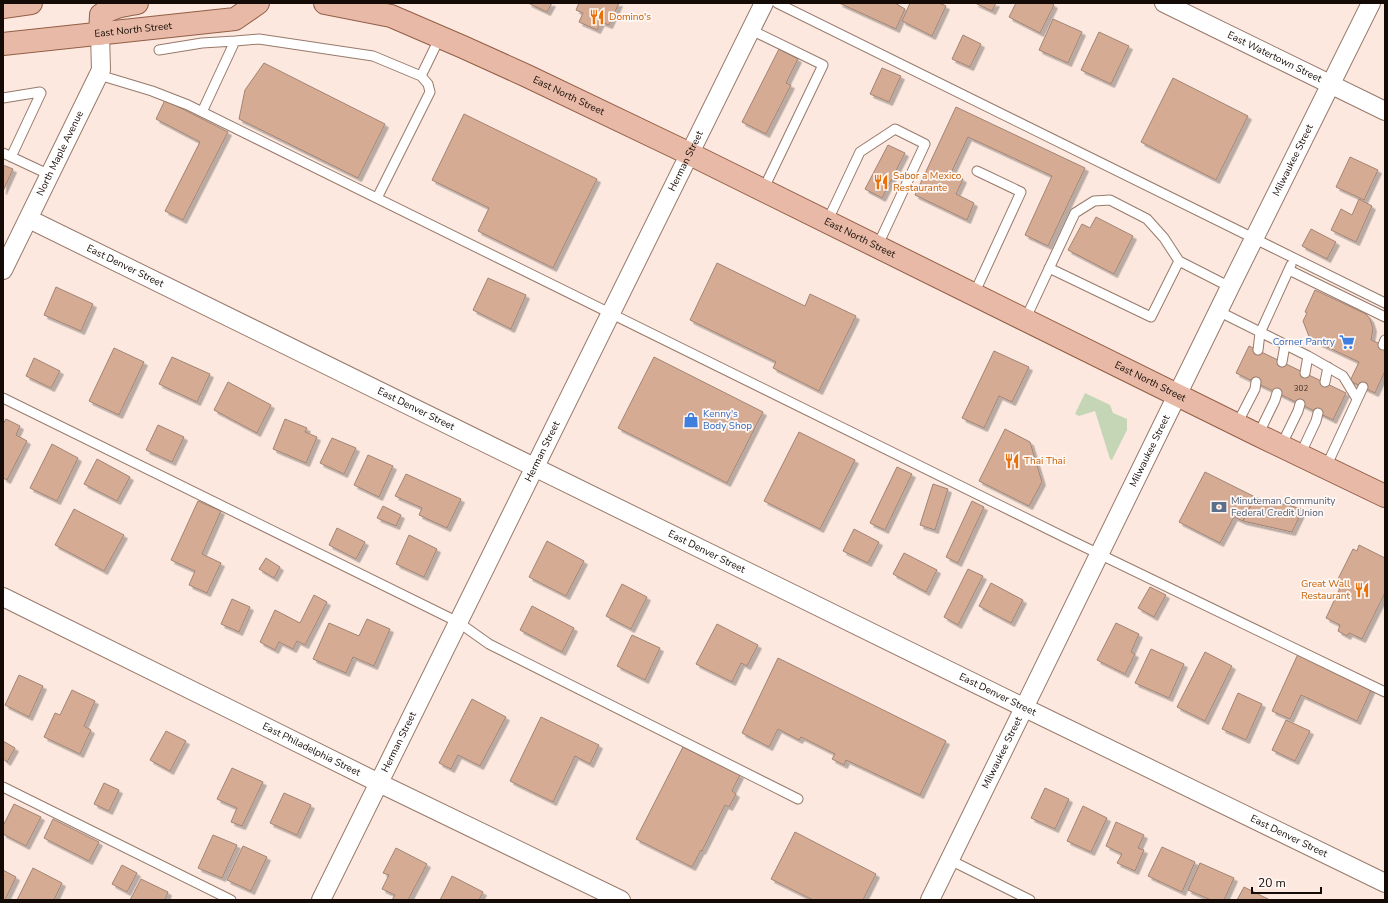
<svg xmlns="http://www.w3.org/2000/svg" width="1388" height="903" font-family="'Nunito Sans',sans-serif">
<defs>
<filter id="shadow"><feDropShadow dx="3.5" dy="3.5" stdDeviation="0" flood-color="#0004"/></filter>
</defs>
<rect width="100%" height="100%" fill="#fce8de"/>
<path fill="#c4d6b5" d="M1085 393 1110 405 1113 413 1127 419V430L1112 460 1110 459 1095 411 1079 416 1075 414Z"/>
<path fill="#d6ab93" stroke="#a18475" filter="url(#shadow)" d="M528 3H552L547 12Z
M579 3H619L609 25 601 22 597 30 579 22 583 13 576 10Z
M839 3H895L905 9 896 29Z
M910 3H939L946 6 932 36 902 21Z
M975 3H996L992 11Z
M1016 3H1051L1054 5 1040 33 1009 17Z
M1053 19 1082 32 1068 63 1039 50Z
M1099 32 1129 46 1111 84 1081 70Z
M963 35 981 44 970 67 952 59Z
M779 49 798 59 786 83 791 85 766 134 742 122Z
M264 63 385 124 358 178 239 119 245 90Z
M882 68 901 76 889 102 870 94Z
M1173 78 1248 116 1216 180 1141 142Z
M165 100 228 132 183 220 165 211 200 142 156 119Z
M956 107 1085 168 1048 246 1025 235 1052 176 968 137 951 173 963 179 956 194 974 203 967 220 915 195Z
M464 114 597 179 553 268 478 231 489 208 432 180Z
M888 145 905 153 882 198 865 189Z
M1350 157 1378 170 1364 200 1336 187Z
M3 165 13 169 3 191Z
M1359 199 1372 206 1356 242 1331 230 1341 209 1352 215Z
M1096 217 1133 236 1114 274 1068 250 1082 224 1090 228Z
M1311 229 1336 242 1327 259 1302 246Z
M717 263 805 306 810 294 856 316 819 391 773 368 776 362 690 320Z
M488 278 526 295 511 329 473 310Z
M56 287 93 304 81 331 44 315Z
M1315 290 1366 314 1370 319 1373 328 1371 340 1385 346V371L1375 393 1350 381 1359 362 1310 339 1303 321 1307 313 1305 312Z
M1249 346 1346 393 1333 420 1236 373Z
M114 348 144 362 119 415 89 401Z
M994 351 1029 367 1012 402 999 396 984 428 962 418Z
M172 357 210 374 197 402 159 384Z
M654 357 763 412 727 483 618 428Z
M34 358 60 371 51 388 26 376Z
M228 382 271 405 257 433 214 410Z
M6 419 20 426 16 435 27 441 7 480 3 478V424Z
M285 419 307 428 305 432 317 437 306 463 273 449Z
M158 425 184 437 172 462 146 450Z
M1005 429 1030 442 1042 482 1029 506 979 481Z
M799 432 855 460 820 529 764 501Z
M332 438 356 448 344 474 320 463Z
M52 444 78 458 57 501 30 488Z
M368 455 393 466 379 497 354 485Z
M97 459 130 477 117 501 84 484Z
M897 467 912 474 885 530 870 523Z
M1205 472 1255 497 1243 521 1234 517 1220 543 1179 522Z
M406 474 461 499 447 528 419 515 422 508 395 496Z
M933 484 948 489 935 530 920 525Z
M1255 497 1303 509 1292 532 1243 521Z
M198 501 221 511 202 554 221 563 207 593 189 585 195 571 171 560Z
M972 501 984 507 958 563 946 557Z
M383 506 401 515 396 526 377 518Z
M74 509 124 535 104 571 55 545Z
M337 528 365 542 356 559 329 545Z
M854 529 879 542 868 563 843 551Z
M409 535 437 549 424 577 396 564Z
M547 541 584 561 566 596 529 577Z
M1359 545 1385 558V593L1362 639 1349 633 1347 636 1338 631 1340 625 1326 618 1340 588 1335 585 1353 549 1357 551Z
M904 553 937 570 926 592 893 574Z
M266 558 280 567 274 578 259 569Z
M968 569 983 576 958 625 944 617Z
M991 583 1023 600 1011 623 979 606Z
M622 584 647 597 631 629 606 616Z
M1150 587 1166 595 1154 617 1138 608Z
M314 595 327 602 305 645 297 641 293 649 279 642 275 650 260 642 275 610 300 623Z
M232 599 250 607 239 632 221 624Z
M532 606 574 628 562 652 520 630Z
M367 619 390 629 374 666 353 657 346 673 313 659 329 623 359 636Z
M1116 623 1139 634 1131 652 1135 654 1125 674 1097 660Z
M717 624 758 645 747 666 741 663 732 682 696 664Z
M632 635 660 648 645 680 617 666Z
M1151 649 1184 664 1169 698 1135 683Z
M1205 652 1232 666 1205 721 1177 707Z
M1298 654 1372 688 1357 721 1301 695 1290 719 1272 711Z
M778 658 946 741 920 795 846 760 844 765 832 759 835 754 801 737 799 740 778 729 769 747 742 733Z
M19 675 43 686 29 717 5 705Z
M72 690 95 701 84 726 91 730 80 754 44 737 55 713 60 715Z
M1238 693 1262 704 1246 740 1222 729Z
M472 699 506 717 480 766 458 755 451 769 439 763Z
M541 717 599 745 590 764 575 756 553 802 510 781Z
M1286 720 1310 731 1295 761 1272 750Z
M166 731 186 741 170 771 150 760Z
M3 741 15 748 7 762 3 759Z
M683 747 740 775 732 791 736 794 729 807 725 805 702 851 701 850 692 867 636 839Z
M232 768 263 782 242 826 231 822 237 808 217 799Z
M104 783 119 790 109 811 94 804Z
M1045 788 1069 799 1055 829 1031 818Z
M284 793 311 805 297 835 270 823Z
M14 804 41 817 26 846 3 834V826Z
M1083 806 1107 818 1091 852 1067 841Z
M53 819 99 842 89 861 44 838Z
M1116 822 1144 835 1138 848 1144 850 1135 871 1117 863 1122 854 1106 846Z
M795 832 876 874 863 900H813L771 879Z
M213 835 237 845 222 878 198 868Z
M243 846 267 857 251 891 227 880Z
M1162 847 1195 862 1182 892 1148 876Z
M396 848 427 864 408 900H392L395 895 382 889 389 875 383 873Z
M1200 863 1234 878 1224 900H1211L1188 890Z
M122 865 137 873 127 892 112 884Z
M33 868 62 883 54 900H17Z
M3 870 16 877 5 900H3Z
M452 876 483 892 479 900H440Z
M141 879 168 892 165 900H130Z
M1244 887 1270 900H1237Z"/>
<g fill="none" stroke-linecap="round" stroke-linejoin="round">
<defs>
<path id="lane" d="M777 3 1385 303
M751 30 823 65 763 190
M159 50 202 43 235 41
M99 75 152 91 188 105 1068 539 1385 692
M421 76 440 37
M3 98 40 92 41 93 11 157
M202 112 235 41 259 39 373 56 421 76 428 84 430 92 377 198
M3 153 50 175
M827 222 860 152 895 129 925 144 877 247
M1049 268 1151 317 1179 261 1230 287
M1289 270 1385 317
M974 294 1021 192 977 171
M1218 311 1308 356 1343 376 1357 399
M1025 320 1075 213 1094 201 1110 200 1147 219 1164 238 1179 261
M1383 345 1385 340
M1258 350 1260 333 1291 265
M1282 362 1285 345
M1305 373 1308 356
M1325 382 1328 367
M3 398 458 622 489 644 798 799
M1237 424 1255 389 1256 382
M1258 435 1275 400 1277 393
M1281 446 1298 411 1300 404
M1300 455 1316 421 1318 413
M1326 467 1363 387
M3 787 231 900
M950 860 1030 900"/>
<g id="street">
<path id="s1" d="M1164 3 1385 111"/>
<path id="s2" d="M29 219 1025 708 1385 883"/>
<path id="s3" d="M3 270 101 70 100 34"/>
<path id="s4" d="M3 597 379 783 621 900"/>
<path id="s5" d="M321 900 764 3"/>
<path id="s6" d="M930 900 1230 287 1371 3"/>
</g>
<g id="primary">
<path id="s7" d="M325 3 391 16 463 47 527 76 690 154 1258 435 1385 496"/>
<path d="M3 7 31 3"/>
<path d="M100 34 101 15C112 7 123 5 137 3"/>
<path id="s8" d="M3 44 235 19 258 3"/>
</g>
</defs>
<use href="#lane" stroke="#977a6b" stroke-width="11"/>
<use href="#street" stroke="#977a6b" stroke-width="20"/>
<use href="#primary" stroke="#935e47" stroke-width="24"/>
<use href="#lane" stroke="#fff" stroke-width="9"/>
<use href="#street" stroke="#fff" stroke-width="18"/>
<use href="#primary" stroke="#e7b9a6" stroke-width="22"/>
</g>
<defs>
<symbol id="restaurant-bare" viewBox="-9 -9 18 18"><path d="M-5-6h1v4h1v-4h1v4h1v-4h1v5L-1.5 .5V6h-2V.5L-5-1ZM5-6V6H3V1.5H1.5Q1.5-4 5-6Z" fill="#e8710a" stroke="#fff8f5" stroke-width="2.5" paint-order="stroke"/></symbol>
<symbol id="supermarket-bare" viewBox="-9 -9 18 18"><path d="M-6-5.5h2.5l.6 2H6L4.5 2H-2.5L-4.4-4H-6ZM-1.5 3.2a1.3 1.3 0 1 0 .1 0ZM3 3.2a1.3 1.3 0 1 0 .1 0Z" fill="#3f7fe0" stroke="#fff8f5" stroke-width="2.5" paint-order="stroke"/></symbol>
<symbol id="shop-bare" viewBox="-9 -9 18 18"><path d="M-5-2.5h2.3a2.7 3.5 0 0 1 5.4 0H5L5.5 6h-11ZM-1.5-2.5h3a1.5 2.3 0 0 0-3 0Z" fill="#3f7fe0" stroke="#fff8f5" stroke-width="2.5" paint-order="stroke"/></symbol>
<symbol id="bank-bare" viewBox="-9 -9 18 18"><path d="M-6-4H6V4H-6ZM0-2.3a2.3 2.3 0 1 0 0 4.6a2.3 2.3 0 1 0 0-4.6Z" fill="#5c6f8a" stroke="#fff8f5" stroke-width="2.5" paint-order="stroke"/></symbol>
</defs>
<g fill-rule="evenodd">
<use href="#restaurant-bare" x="586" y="6" width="22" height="22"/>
<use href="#restaurant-bare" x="870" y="171" width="22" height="22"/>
<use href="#supermarket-bare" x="1336" y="331" width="22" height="22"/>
<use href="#shop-bare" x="680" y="409" width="22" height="22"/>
<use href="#restaurant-bare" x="1001" y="450" width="22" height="22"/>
<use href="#bank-bare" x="1208" y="496" width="22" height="22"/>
<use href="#restaurant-bare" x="1351" y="579" width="22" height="22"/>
</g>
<g text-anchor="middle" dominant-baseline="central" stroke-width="3.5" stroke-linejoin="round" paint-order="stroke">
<g font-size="8" fill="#453329">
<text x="1301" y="388">302</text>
</g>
<g font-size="10" fill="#c56008" stroke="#fff8f5" text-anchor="start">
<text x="609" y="17">Domino's</text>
<text x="893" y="176">Sabor a Mexico<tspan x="893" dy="12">Restaurante</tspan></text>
<text x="1024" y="461">Thai Thai</text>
<text x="1350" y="584" text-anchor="end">Great Wall<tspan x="1350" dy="12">Restaurant</tspan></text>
</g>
<g font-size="10" fill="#150b06" stroke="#fff8f5">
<text stroke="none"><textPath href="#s8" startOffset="131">East North Street</textPath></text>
<text stroke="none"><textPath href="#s1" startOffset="123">East Watertown Street</textPath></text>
<text stroke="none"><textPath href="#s7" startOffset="262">East North Street</textPath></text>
<text stroke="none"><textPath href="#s3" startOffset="130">North Maple Avenue</textPath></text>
<text stroke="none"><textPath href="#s6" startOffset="824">Milwaukee Street</textPath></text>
<text stroke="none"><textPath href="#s5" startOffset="824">Herman Street</textPath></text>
<text stroke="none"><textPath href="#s7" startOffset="586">East North Street</textPath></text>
<text stroke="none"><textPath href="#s2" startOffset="107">East Denver Street</textPath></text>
<text stroke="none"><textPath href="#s7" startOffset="910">East North Street</textPath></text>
<text stroke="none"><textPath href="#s2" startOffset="431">East Denver Street</textPath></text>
<text stroke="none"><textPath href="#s5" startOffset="500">Herman Street</textPath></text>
<text stroke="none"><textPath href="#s6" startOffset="500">Milwaukee Street</textPath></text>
<text stroke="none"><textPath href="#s2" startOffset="755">East Denver Street</textPath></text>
<text stroke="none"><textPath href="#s2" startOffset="1079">East Denver Street</textPath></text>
<text stroke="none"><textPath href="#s5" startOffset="176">Herman Street</textPath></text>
<text stroke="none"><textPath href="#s4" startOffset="344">East Philadelphia Street</textPath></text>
<text stroke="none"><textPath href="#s6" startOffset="164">Milwaukee Street</textPath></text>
<text stroke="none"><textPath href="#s2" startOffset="1403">East Denver Street</textPath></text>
</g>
<g font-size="10" fill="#366cbe" stroke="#fff8f5" text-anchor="end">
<text x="1335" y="342">Corner Pantry</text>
<text x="703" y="414" text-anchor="start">Kenny's<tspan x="703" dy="12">Body Shop</tspan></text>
</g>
<g font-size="10" fill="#4e5e75" stroke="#fff8f5" text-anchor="start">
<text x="1231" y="501">Minuteman Community<tspan x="1231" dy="12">Federal Credit Union</tspan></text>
</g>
</g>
<rect width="1388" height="903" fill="none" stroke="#150b06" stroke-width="8"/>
<path d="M1252 887v6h69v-6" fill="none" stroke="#150b06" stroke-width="2"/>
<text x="1258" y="887" font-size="12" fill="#150b06" stroke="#fff8f5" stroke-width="3" paint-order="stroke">20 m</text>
</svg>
